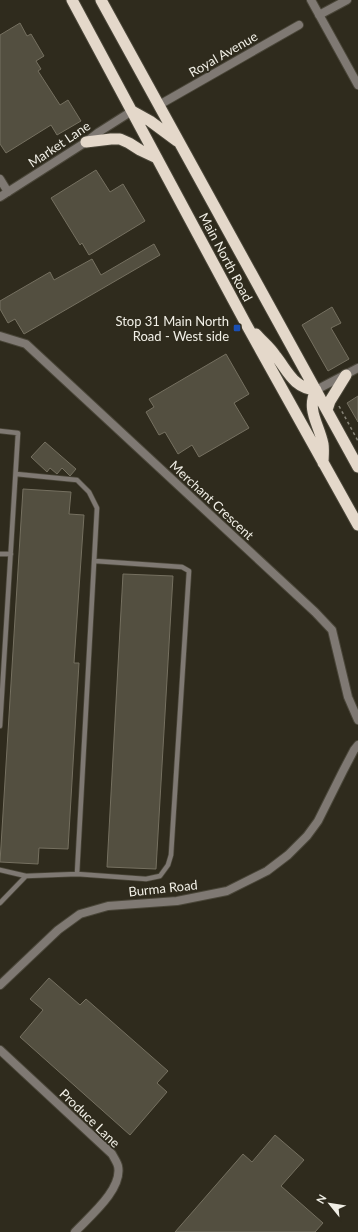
<svg xmlns="http://www.w3.org/2000/svg" width="358" height="1232" font-family="Lato,sans-serif">
<rect width="100%" height="100%" fill="#2f2b1d"/>
<path fill="#534f40" stroke="#757060" d="M20 23 27 36 31 34 44 56 36 61 41 69 38 71 60 105 68 100 81 121 57 135 51 125 6 153 0 144V35Z
M96 170 110 192 123 184 145 221 89 255 82 243 80 245 51 198Z
M154 244 160 255 24 334 15 319 8 323 0 309V301L50 272 54 280 92 259 101 275Z
M332 307 341 323 331 328 349 359 328 371 302 325Z
M226 354 249 394 234 403 249 428 199 457 192 445 178 454 165 432 159 435 146 412 154 407 149 399Z
M358 396V422L347 403Z
M45 442 76 469 70 476 62 468 57 474 50 468 47 472 31 457Z
M23 489 71 492 69 514 84 515 74 663H79L68 849 39 848 38 864 0 862Z
M123 574 173 576 156 869 107 867Z
M49 978 80 1005 86 999 168 1071 157 1083 167 1092 130 1135 20 1037 43 1010 30 999Z
M275 1135 304 1160 281 1186 323 1223 315 1232H175L243 1154 252 1162Z"/>
<g fill="none" stroke-linecap="round" stroke-linejoin="round">
<defs>
<path id="service" d="M0 431 18 433 0 726
M16 474 77 480 89 492 97 508 77 874
M0 554H11
M0 870 26 876
M0 903 26 876 77 874 146 879 160 876 168 865 171 855 189 571 182 567 95 561"/>
<path id="minor" d="M311 0 358 85
M319 15 347 0
M159 105 299 25
M0 179 8 192
M0 197 86 142 99 132 132 111
M0 336 26 344 315 612 332 630 348 697 358 720
M0 985 58 930 80 914 108 906 177 901 227 891 267 871 288 855 307 836 318 821 343 771 354 750 358 745
M0 1050 112 1154C114 1158 117 1162 118 1166 123 1189 90 1216 75 1232"/>
<path id="tertiary" d="M316 390 358 368"/>
<path id="trunk" d="M72 0 246 324 358 525
M101 0 358 467
M132 111 150 121 177 141
M86 142 111 139H120L129 143 140 150 157 158
M256 334C262 341 270 347 275 355 288 371 293 388 316 390
M316 390C306 410 319 424 323 444 324 450 323 457 323 463
M327 410 330 401 346 375"/>
</defs>
<use href="#service" stroke="#4a4639" stroke-width="6"/>
<use href="#minor" stroke="#4a4639" stroke-width="10"/>
<use href="#tertiary" stroke="#4a4639" stroke-width="10"/>
<use href="#trunk" stroke="#4a4639" stroke-width="13"/>
<path stroke="#888579" stroke-width="1.5" stroke-dasharray="3 3" stroke-linecap="butt" d="M339 406 358 441"/>
<use href="#service" stroke="#7f7973" stroke-width="4.5"/>
<use href="#minor" stroke="#7f7973" stroke-width="8"/>
<use href="#tertiary" stroke="#7f7973" stroke-width="8"/>
<use href="#trunk" stroke="#e4d8ca" stroke-width="11"/>
</g>
<rect fill="#1a4fb4" stroke="#2f2b1d" stroke-width="1.5" x="233" y="324" width="8" height="8" rx="2"/>
<g text-anchor="middle" dominant-baseline="central" stroke-width="3.5" stroke-linejoin="round" paint-order="stroke">
<g font-size="13" fill="#f1efe6" stroke="#2f2b1d">
<text transform="translate(223 54) rotate(-30)">Royal Avenue</text>
<text transform="translate(59 144) rotate(-34)">Market Lane</text>
<text transform="translate(226 257) rotate(62)">Main North Road</text>
<text transform="translate(212 500) rotate(43)">Merchant Crescent</text>
<text transform="translate(163 888) rotate(-6)">Burma Road</text>
<text transform="translate(90 1118) rotate(44)">Produce Lane</text>
</g>
<g font-size="13" fill="#f1efe6" stroke="#2f2b1d" text-anchor="end">
<text x="229" y="321">Stop 31 Main North<tspan x="229" dy="15">Road - West side</tspan></text>
</g>
</g>
<g transform="translate(330 1204) rotate(300)" stroke="#2f2b1d" stroke-width="3" paint-order="stroke">
<path d="M0-3L7 15L0 10L-7 15Z" fill="#f1efe6"/>
<text y="-6" font-size="11" font-weight="bold" text-anchor="middle" fill="#f1efe6">N</text>
</g>
</svg>
